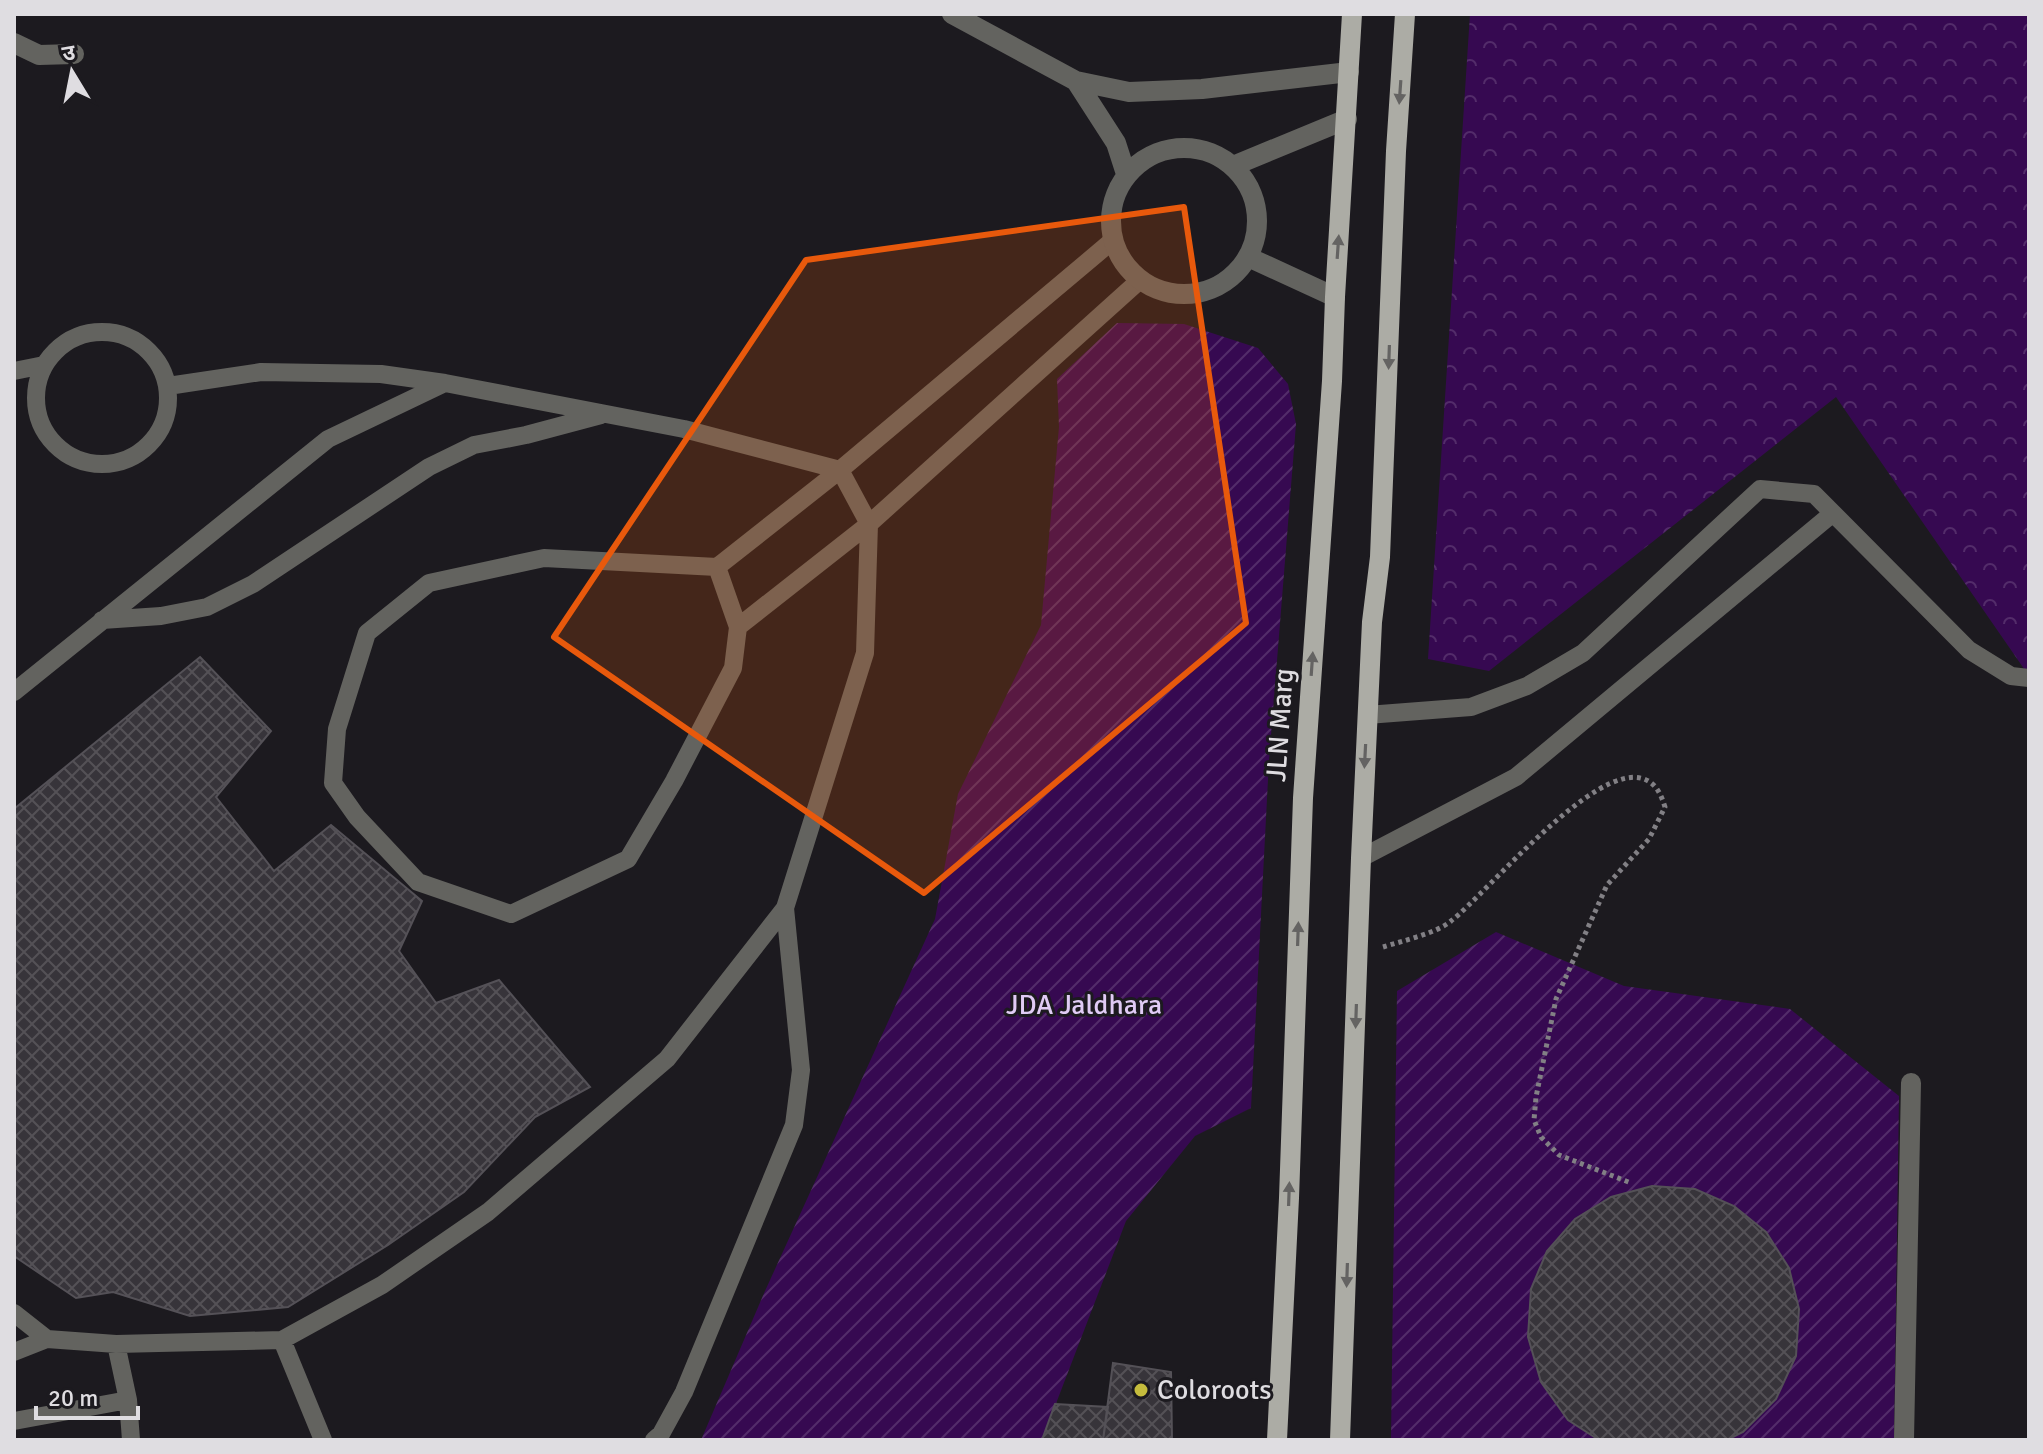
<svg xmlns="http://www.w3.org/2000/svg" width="2043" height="1454" font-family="Signika,'Noto Sans Devanagari',sans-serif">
<defs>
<pattern id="forest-crowns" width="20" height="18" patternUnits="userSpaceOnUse" patternTransform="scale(2)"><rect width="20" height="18" fill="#360951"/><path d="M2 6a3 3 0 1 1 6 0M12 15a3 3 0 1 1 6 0" fill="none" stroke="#532c6a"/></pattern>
<pattern id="garden-furrows" width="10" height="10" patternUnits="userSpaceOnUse" patternTransform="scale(2)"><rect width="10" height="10" fill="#360951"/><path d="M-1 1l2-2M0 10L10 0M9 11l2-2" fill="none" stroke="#532c6a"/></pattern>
<pattern id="building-cross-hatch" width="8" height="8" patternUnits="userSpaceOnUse" patternTransform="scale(2)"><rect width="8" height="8" fill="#37343a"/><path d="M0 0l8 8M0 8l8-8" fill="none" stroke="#545156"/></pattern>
</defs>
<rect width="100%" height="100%" fill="#1c1a1f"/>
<path fill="url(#forest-crowns)" d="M1470 14H2029V676L1836 397 1489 671 1428 659Z"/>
<path fill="url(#garden-furrows)" d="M1117 323 1184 324 1258 348 1288 384 1296 424 1269 760 1251 1108 1195 1136 1126 1221 1042 1440H701L765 1291 935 919 958 794 1041 625 1059 427 1057 379Z
M1496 932 1624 986 1790 1009 1899 1096 1894 1440H1391L1397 991Z"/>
<path fill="url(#building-cross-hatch)" stroke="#545157" stroke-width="2" d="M200 657 271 731 216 797 274 871 331 825 422 901 399 951 436 1003 499 980 590 1087 535 1117 464 1192 388 1245 288 1307 190 1316 113 1292 76 1298 14 1256V809Z
M1652 1186 1695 1189 1734 1206 1766 1232 1789 1268 1799 1309 1796 1356 1776 1399 1743 1432 1727 1440H1599L1568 1420 1541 1382 1528 1337 1531 1289 1547 1251 1575 1219 1611 1197Z
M1113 1363 1171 1372 1172 1440H1103Z
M1055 1404 1108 1407 1103 1440H1042Z"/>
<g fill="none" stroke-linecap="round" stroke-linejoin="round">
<path stroke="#828085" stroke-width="5" stroke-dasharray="4 4" stroke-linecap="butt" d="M1383 947C1402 941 1437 933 1451 921 1487 893 1595 761 1644 779 1657 784 1661 795 1665 807L1649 839 1607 885 1556 999 1536 1097 1534 1120 1541 1137 1559 1155 1631 1183"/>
<path stroke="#63635f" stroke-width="18" d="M36 398a66 66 0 1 1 132 0a66 66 0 1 1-132 0Z
M14 371 44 365
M717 567 738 627 733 668 674 781 628 859 511 914 418 882 357 817 333 783 337 729 367 633 429 583 544 558 717 567 840 470 1112 241
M102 620 161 616 207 607 253 584 429 467 474 445 526 435 601 415
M738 627 869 524 1140 280
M14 692 328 439 445 383
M1367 715 1471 707 1527 686 1583 653 1760 489 1814 494 1969 650 2011 676 2029 678
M1361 858 1516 777 1833 513
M14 1313 47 1339 116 1344 282 1340 382 1285 488 1212 667 1059 785 908 865 653 869 524 840 470 684 429 445 383 381 374 261 372 168 386
M282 1340 323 1440
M116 1344 128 1400 131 1440
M14 1352 47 1339
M14 1421 128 1400
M654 1440 661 1434 684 1392 794 1125 801 1070 785 908"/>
<path stroke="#63635f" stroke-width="20" d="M952 14 1076 81 1129 92 1202 89 1349 72
M14 43 39 55 74 54
M1076 81 1116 143 1126 174
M1111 221a73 73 0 1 1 146 0a73 73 0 1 1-146 0Z
M1233 166 1347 119
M1248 257 1335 297
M1904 1440 1911 1083"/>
<path stroke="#acaca5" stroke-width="20" d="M1277 1440 1289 1198 1303 798 1332 381 1335 297 1352 14
M1340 1440 1361 858 1372 622 1380 557 1396 151 1405 14"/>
</g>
<defs><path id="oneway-solid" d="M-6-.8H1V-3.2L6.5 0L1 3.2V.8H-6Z" transform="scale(2)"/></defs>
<g fill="#646362">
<use href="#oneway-solid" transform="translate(1400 92) rotate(94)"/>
<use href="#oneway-solid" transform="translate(1338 247) rotate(-86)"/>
<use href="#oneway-solid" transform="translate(1389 357) rotate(92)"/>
<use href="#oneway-solid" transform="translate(1312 664) rotate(-86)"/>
<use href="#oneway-solid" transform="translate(1365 756) rotate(93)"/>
<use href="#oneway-solid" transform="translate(1298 934) rotate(-88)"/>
<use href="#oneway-solid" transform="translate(1356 1016) rotate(92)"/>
<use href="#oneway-solid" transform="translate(1289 1194) rotate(-88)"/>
<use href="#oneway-solid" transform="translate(1347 1275) rotate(92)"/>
</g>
<path fill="#e8590c" fill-opacity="0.2" stroke="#e8590c" stroke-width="6" stroke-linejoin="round" d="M1184 207 1246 623 924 893 554 637 806 260Z"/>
<circle fill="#c5bc3d" stroke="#1c1a1f" stroke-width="3" cx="1141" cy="1390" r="8"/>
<g text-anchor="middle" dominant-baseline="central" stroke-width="6" stroke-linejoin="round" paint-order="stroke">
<g font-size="28" fill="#dfdde1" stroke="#1c1a1f">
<text transform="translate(1280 725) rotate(-86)">JLN Marg</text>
</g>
<g font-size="28" fill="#e0cbf5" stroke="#1c1a1f">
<text x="1084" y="1005">JDA Jaldhara</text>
</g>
<g font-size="28" fill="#dfdde1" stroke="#1c1a1f" text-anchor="start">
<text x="1157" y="1390">Coloroots</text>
</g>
</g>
<rect width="2043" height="1454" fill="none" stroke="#dfdde1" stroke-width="32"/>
<g transform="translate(72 72) rotate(350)" stroke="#1c1a1f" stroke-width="6" paint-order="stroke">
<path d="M0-6L14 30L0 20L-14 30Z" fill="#dfdde1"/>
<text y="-12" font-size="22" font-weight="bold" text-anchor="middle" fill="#dfdde1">उ</text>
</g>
<path d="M36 1406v12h102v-12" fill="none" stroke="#dfdde1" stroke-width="4"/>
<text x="48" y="1406" font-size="24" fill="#dfdde1" stroke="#1c1a1f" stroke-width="6" paint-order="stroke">20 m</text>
</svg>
